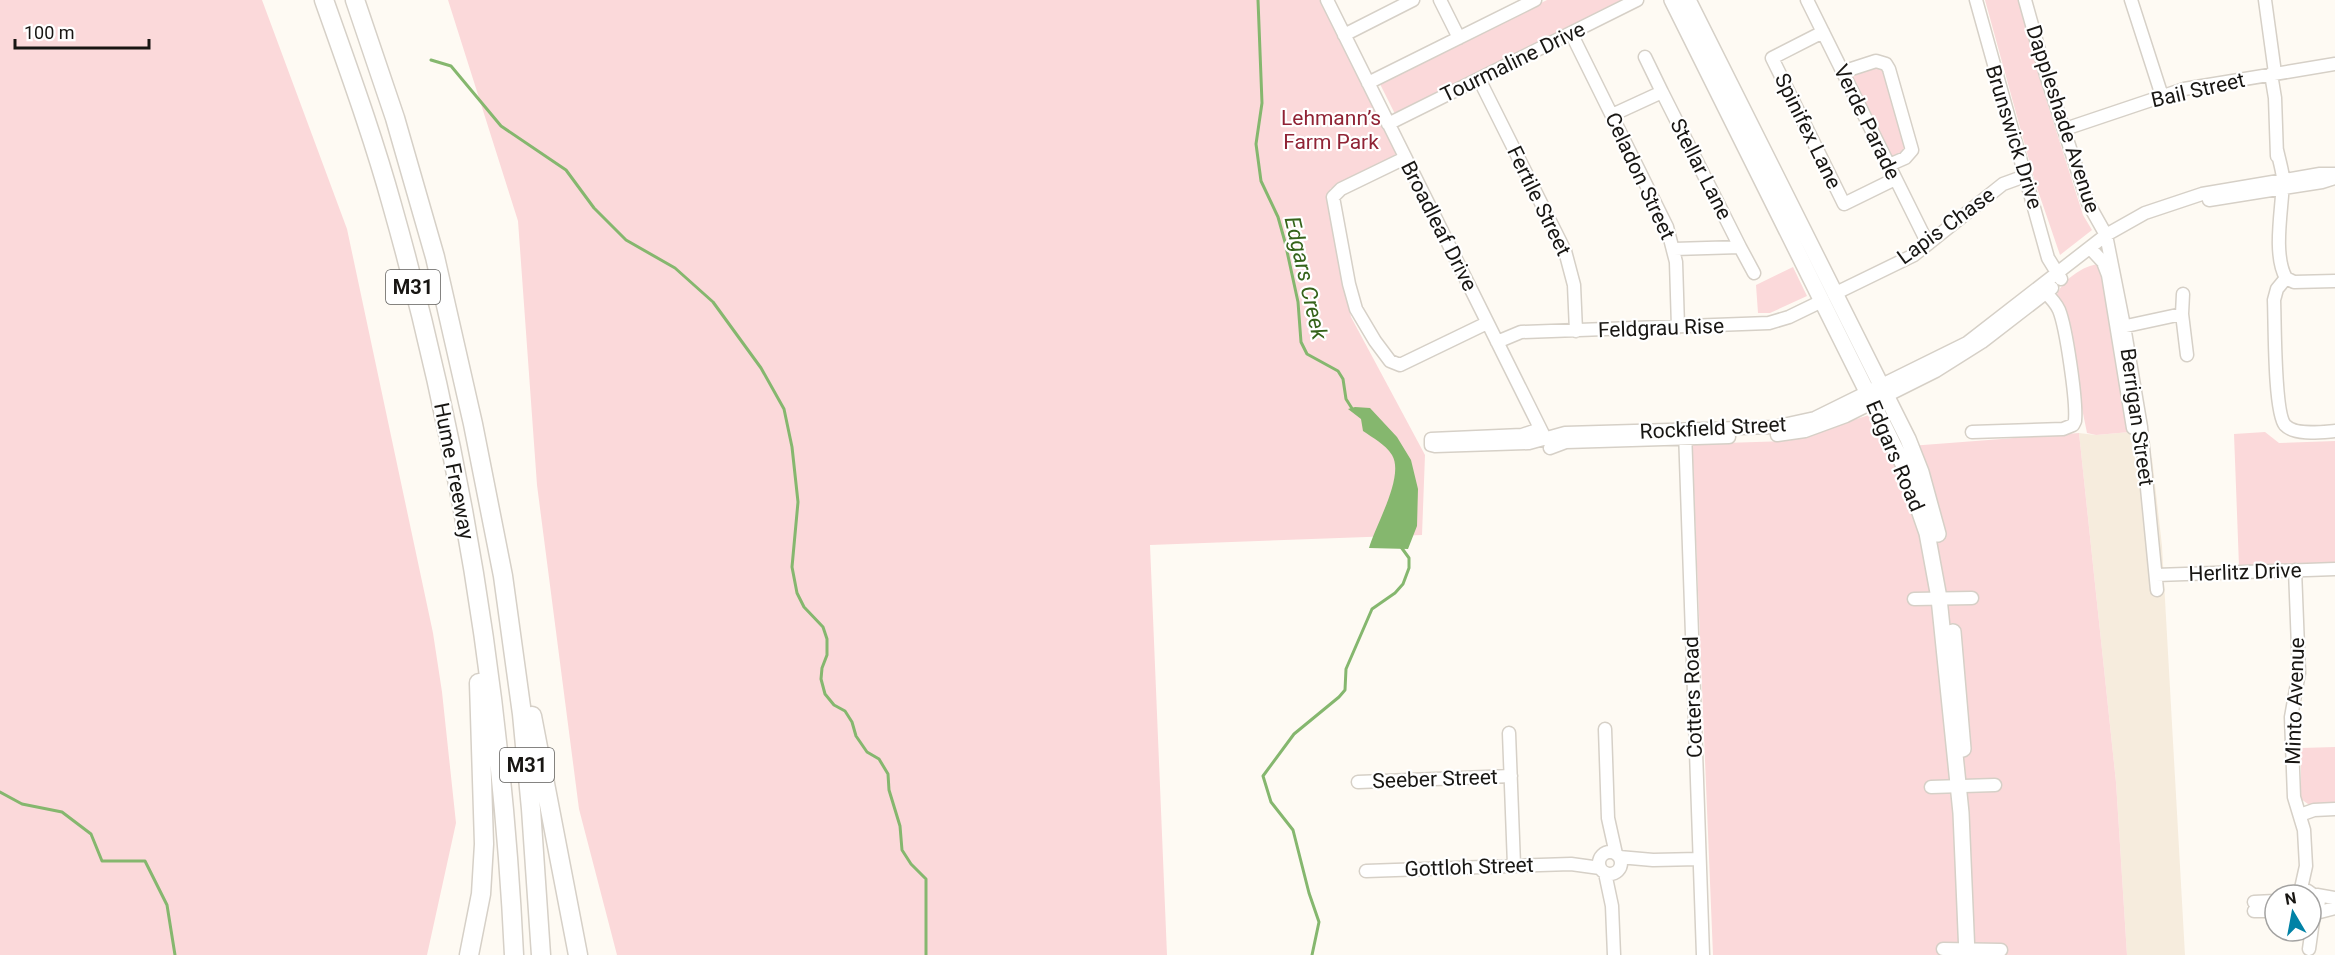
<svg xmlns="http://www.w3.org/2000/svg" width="2335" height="955" font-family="Roboto,sans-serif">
<rect width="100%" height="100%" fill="#fefaf3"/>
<path fill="#f6ecdd" d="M2130 432 2135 459 2152 458 2162 546 2185 955H2127L2116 782 2079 433 2096 435Z"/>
<path fill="#fbd9da" d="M0 0H262L347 229 433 633 442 692 456 823 427 955H0Z
M448 0H1323L1399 152 1396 158 1330 189V205L1351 317 1425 455 1422 535 1150 545 1167 955H617L579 809 537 485 518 221Z
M1547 0H1628L1396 116 1380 84Z
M1985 0H2018L2039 77 2083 215 2092 230 2060 255 2035 182Z
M1876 65 1883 67 1907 152 1895 157 1891 156 1852 78 1853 74Z
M2100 264 2130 432 2096 435 2087 433 2063 315 2056 297C2061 281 2083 265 2100 264Z
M1793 267 1807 296 1770 313H1758L1756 285Z
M1869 415 1884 448 2079 433 2116 782 2127 955H1713L1692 444 1788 441Z
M2265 432 2279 443 2335 441V563L2239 566 2234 434Z
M2335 747V803L2308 804 2301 799V748Z"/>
<path fill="#85b76e" d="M1355 407 1370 408 1397 437 1411 460 1418 489 1417 526 1408 549 1369 548C1375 526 1405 476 1392 455 1385 444 1373 438 1363 431L1361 419 1348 409Z"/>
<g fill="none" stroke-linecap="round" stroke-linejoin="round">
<path stroke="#85b76e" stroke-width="3" d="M1258 0 1262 103 1256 144 1261 181 1278 217 1285 242 1298 302 1301 342 1307 354 1338 371 1343 379 1346 399 1353 410
M431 60 451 66 501 126 566 170 594 208 626 240 675 268 713 302 761 368 784 409 792 447 798 502 792 567 797 593 804 607 823 627 827 639V655L822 668 821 679 825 694 834 705 845 711 852 722 856 736 867 752 879 759 888 774 889 790 900 826 902 850 911 864 926 879V955
M0 792 22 804 62 812 91 834 102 861H145L167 905 175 955
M1312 955 1319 922 1309 893 1293 830 1271 802 1263 776 1294 734 1339 697 1345 690 1346 669 1372 609 1395 593 1403 584 1409 568V558L1401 547"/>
<defs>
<path id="minor" d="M1327 0 1543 434
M1440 0 1459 38
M1807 0 1928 244
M1976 0 2048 258 2061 279
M2025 0 2046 75 2088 203 2106 235 2124 326 2141 427 2157 590
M2131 0 2162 96
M2265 0 2275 73
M1823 32 1772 58 1844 204 1895 179
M1571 33 1667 227 1676 262 1678 327
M1344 35 1413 0
M1645 57 1662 92
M1842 72 1876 61 1886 64 1889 69 1912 150 1905 158 1889 165
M2271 74 2275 98 2277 156
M1479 79 1565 251 1574 285 1576 331
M1368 83 1535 0
M1612 115 1662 92 1740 247 1674 249
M1388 124 1637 0
M2065 129 2184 89 2335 64
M2277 150C2279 159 2282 169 2283 178 2283 206 2272 253 2286 278L2277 289 2274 300C2275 322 2274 412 2285 425 2295 436 2322 432 2335 431
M1405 158 1341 189 1333 197 1349 284 1356 309 1375 341 1390 361 1400 365 1487 323
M2209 200 2322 182 2335 178
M1740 247 1754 273
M2090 248 2103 262 2108 275 2133 428
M2286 278 2294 282 2335 281
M1834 294 1914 255 2003 184 2025 176
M2183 294 2182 314 2187 355
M2117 328 2182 314
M1497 342 1521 332 1769 323 1789 317 1822 301
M1540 429 1522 435 1431 439V445L1435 446 1529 443 1565 433 1774 427 1815 418 1967 343 2106 235 2145 213 2202 194 2320 174H2335
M1685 431 1703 955
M1972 432 2063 429 2073 425 2075 421C2077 401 2066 327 2059 310 2055 301 2047 294 2041 288
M1777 435 1805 431 1846 416 1936 371 1982 342 2052 288
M1550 448 1566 442 1729 437
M2295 570 2299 673 2291 717 2294 797 2304 830 2306 866 2300 893
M2156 575 2335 569
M1914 599 1972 598
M1605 729 1608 818 1616 854
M1509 733 1514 865
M1358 782 1511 776
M1931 787 1995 785
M2300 815 2314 810 2335 809
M1599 863a11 11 0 1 1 22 0a11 11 0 1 1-22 0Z
M1619 857 1653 860 1699 859
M1366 871 1571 864 1600 868
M1605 873 1612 906 1614 955
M2298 895 2308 891 2319 899 2318 910 2311 916
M2317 895 2335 898
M2254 902 2275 901
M2254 911H2275
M2316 913 2335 908
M1943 949 2001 950
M2309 949 2314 914"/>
<path id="major" d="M1672 0 1903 464 1927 533 1939 598 1961 813 1967 955
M1688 0 1908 439 1921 472 1938 534
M1953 632 1963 749"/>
<path id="highway" d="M324 0C348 68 373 136 392 205 461 449 502 702 514 955
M355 0 395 118 435 257 473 424 503 576 522 714 531 809 541 955
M532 716 578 955
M469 955 481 894 484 844 479 683"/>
</defs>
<use href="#minor" stroke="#d6d0c7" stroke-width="15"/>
<use href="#major" stroke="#d6d0c7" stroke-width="18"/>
<use href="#highway" stroke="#d6d0c7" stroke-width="21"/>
<use href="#minor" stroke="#fff" stroke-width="12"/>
<use href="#major" stroke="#fff" stroke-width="15"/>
<use href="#highway" stroke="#fff" stroke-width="18"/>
</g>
<g text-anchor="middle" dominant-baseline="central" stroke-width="4.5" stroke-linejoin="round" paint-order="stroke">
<g fill="#fff" stroke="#5d5c5a" stroke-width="1.5">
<rect x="386" y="270" width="54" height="34" rx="4.5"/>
<rect x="500" y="748" width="54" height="34" rx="4.5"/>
</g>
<g font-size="20" font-weight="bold" fill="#181613">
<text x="413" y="287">M31</text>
<text x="527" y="765">M31</text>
</g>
<g font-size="21" fill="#181613" stroke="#fff">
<text transform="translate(1513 62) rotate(-26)">Tourmaline Drive</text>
<text transform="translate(2198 90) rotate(-13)">Bail Street</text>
<text transform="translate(2063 119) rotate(72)">Dappleshade Avenue</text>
<text transform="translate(1867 122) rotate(64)">Verde Parade</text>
<text transform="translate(1808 131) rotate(64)">Spinifex Lane</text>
<text transform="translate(2014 137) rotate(73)">Brunswick Drive</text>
<text transform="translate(1701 169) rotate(63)">Stellar Lane</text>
<text transform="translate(1640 176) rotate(65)">Celadon Street</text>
<text transform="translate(1539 201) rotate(64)">Fertile Street</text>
<text transform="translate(1439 226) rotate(63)">Broadleaf Drive</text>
<text transform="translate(1946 226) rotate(-36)">Lapis Chase</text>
<text transform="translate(1661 328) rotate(-2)">Feldgrau Rise</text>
<text transform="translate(2137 417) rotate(82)">Berrigan Street</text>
<text transform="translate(1713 428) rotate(-3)">Rockfield Street</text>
<text transform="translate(1895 456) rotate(67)">Edgars Road</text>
<text transform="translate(454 471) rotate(79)">Hume Freeway</text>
<text transform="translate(2245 572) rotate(-2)">Herlitz Drive</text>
<text transform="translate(1693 697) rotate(-92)">Cotters Road</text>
<text transform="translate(2295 701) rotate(-88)">Minto Avenue</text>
<text transform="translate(1435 779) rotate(-2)">Seeber Street</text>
<text transform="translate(1469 867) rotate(-2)">Gottloh Street</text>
</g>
<g font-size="21" fill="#902335" stroke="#fff">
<text x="1331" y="118">Lehmann’s<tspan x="1331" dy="24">Farm Park</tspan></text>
</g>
<g font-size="22" font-style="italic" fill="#35631a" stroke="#fff">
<text transform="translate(1306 278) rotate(77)">Edgars Creek</text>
</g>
</g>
<g transform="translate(2293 913) rotate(350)"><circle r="28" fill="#ffffff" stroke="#a3a2a1" stroke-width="1.5"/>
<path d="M0-4.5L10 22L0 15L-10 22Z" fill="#0182a6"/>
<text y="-9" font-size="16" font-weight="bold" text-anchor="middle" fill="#181613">N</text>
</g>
<path d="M15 39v9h134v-9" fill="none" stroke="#181613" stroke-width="3"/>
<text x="24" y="39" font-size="18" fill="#181613" stroke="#ffffff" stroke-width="4.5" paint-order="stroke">100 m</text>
</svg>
